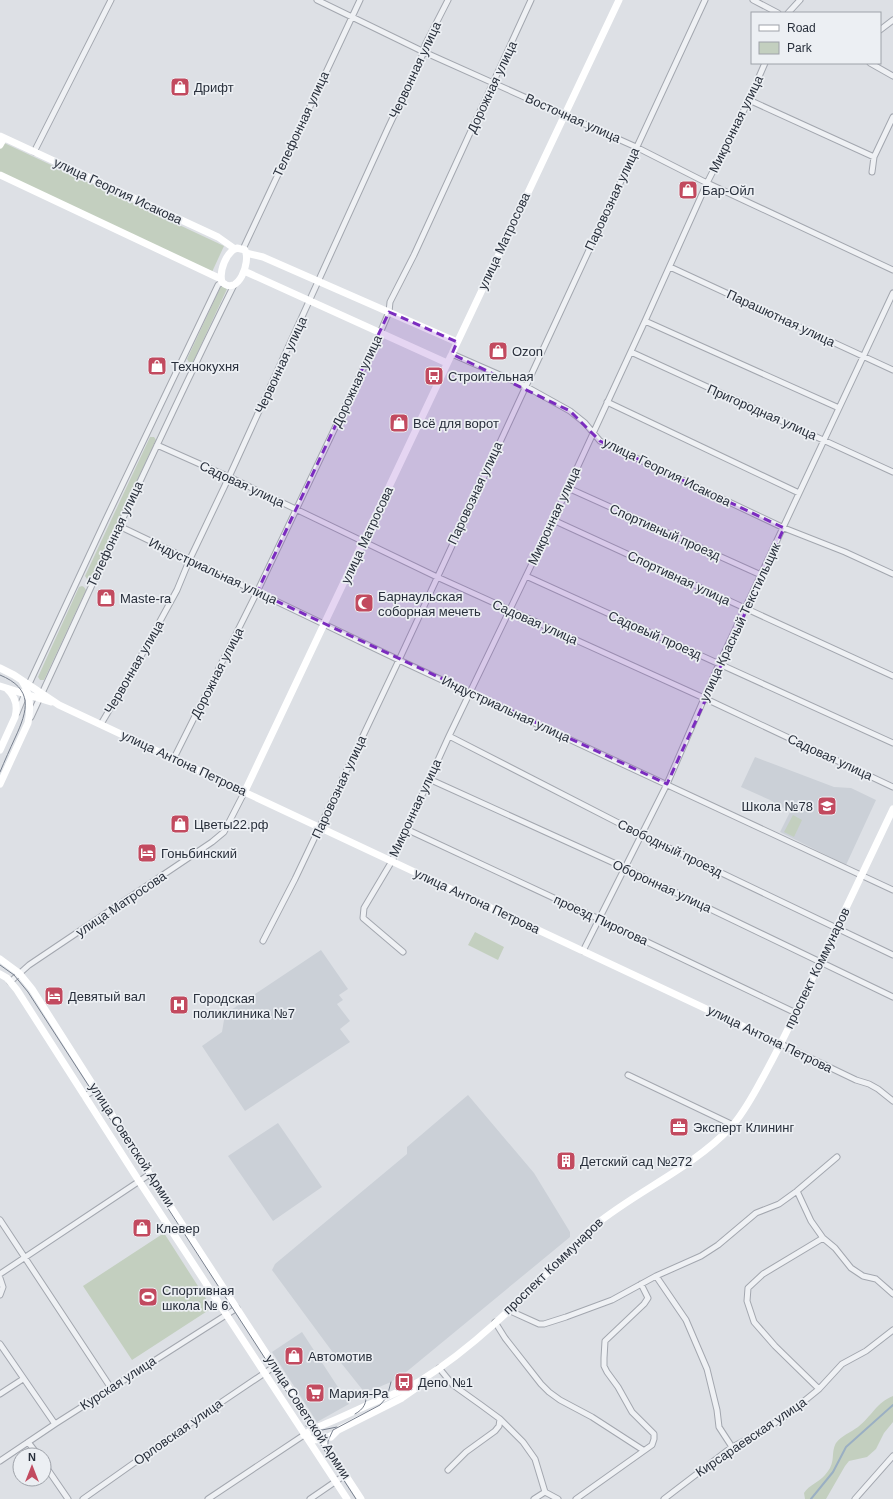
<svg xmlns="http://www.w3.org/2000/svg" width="893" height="1499" font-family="Arial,sans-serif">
<rect width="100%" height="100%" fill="#dde0e5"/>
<path fill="#cbd0d7" d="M755 757 834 787 851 788 876 800 846 865 780 832 790 812 770 800 741 787Z
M321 950 348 989 339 995 343 1000 337 1004 350 1021 340 1029 350 1042 245 1111 202 1046 222 1032 225 1014Z
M468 1095 534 1173 570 1232V1237L405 1373 391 1382 365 1393 334 1354 272 1270 275 1264 407 1154V1147Z
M278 1123 322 1187 273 1221 228 1156Z
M302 1332 349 1404 317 1422 272 1352Z"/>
<path fill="#c3cfbf" d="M0 141 224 246 212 272 0 173Z
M221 286H223L227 289 193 362H189L187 359Z
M150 437H154L156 440 91 579H87L85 576Z
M82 586 84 587 86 590 44 680H40L38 677 79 587Z
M793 815 802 820 794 837 784 832Z
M475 932 504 947 498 960 468 945Z
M164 1233 212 1308 132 1360 83 1286Z
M893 1396V1422L884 1433 876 1449 867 1457 849 1461 845 1466 826 1499H805L804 1493C809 1485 819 1482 825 1475 837 1462 830 1454 836 1443 841 1436 851 1432 858 1427 871 1417 877 1402 893 1396Z"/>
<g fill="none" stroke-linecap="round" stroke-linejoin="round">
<path stroke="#9aafc3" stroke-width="2" d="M811 1499 833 1472 846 1447 893 1405"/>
<defs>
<path id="street" d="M317 0 424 52 636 147 707 183 893 270
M753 0 778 13
M788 13 800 0
M880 30 893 20
M870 63 893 76
M749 100 874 157
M34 152 111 0
M872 172 874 157 893 117
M243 249 360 0
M670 267 893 370
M645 321 839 408
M631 352 893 472
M452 354 525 386 570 411 585 423 600 441 784 528 845 552 893 574
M607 402 799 493
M157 445 229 477 437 577 704 698 893 787
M568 488 761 575
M553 520 893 676
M119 526 399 660 893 890
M526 576 893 743
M17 713 29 684 106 519 218 285 222 282
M31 717C98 573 163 428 234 285
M101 724 141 656 177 590 189 561 229 477 388 128 424 52 425 45 448 0
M449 736 642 835 893 955
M174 758 257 592 380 333 389 312 390 302 414 255 531 0
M429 779 625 868 893 997
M406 829 599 919 796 1013
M263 941 295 879 399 660 705 0
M583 951 667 784 719 664 893 293
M403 952 363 918 364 908 392 861 449 736 553 520 645 321 707 183 749 100 765 63
M10 982 29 965 212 842 224 832 245 791
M781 1044 856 1080 869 1084 878 1089 893 1101
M628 1075 733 1125
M85 1096 96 1089
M797 1191 811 1221 823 1238 763 1274 748 1288 747 1301 754 1322 775 1346 819 1389
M0 1220 111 1388
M823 1238 835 1248 851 1268 863 1276 876 1279 893 1294
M0 1274 150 1174
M656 1276 686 1320 707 1369 717 1410 719 1427 732 1447
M0 1278 3 1287 0 1295
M508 1310 539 1324H544L566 1317 612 1300 656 1276 701 1256 718 1245 756 1213 779 1204 797 1191 837 1157
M495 1322 505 1338 541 1384 549 1392 560 1400 592 1417 643 1450
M0 1344 55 1424
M439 1368 453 1385 481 1405 500 1419 499 1426 495 1431 466 1452 448 1470
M0 1394 23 1379
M500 1419 523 1442 535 1459 545 1492 558 1499
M28 1442 38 1455
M0 1461 55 1424 237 1308
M44 1464 68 1499
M83 1499 192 1422 275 1366
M208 1499 304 1435
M310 1499 345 1475
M534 1499 545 1492
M576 1499 652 1445 654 1439V1434L632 1412 618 1387 607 1372 604 1366V1358L605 1341 644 1304 648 1298 641 1284
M664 1499 732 1447 761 1432 787 1415 819 1389 842 1364 866 1351 893 1330
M855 1499 893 1456"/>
</defs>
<use href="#street" stroke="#a3a7af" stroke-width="7"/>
<use href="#street" stroke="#eff1f4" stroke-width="5"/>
<path stroke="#fff" stroke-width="7" d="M0 136 218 237 235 249
M0 145 4 138
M0 175 221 279
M237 248 245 250C251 262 238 297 222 282 219 271 226 252 237 248Z
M246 253 263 257 457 342
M244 271 447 363
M0 668 14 675 59 705 781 1044
M0 686 51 702
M0 750 15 717C18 706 16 697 7 689
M0 784 28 723C31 708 31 694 22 681
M245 791C371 528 492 263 619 0
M0 959 19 973 32 989 161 1192 361 1499
M0 974 7 978 17 990 139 1181 347 1499
M334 1434C323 1440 314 1443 304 1435L315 1428C334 1421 352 1412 370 1404 387 1397 404 1390 420 1381 486 1340 539 1280 594 1226 638 1190 691 1169 731 1127 744 1113 753 1095 762 1079 774 1057 785 1036 795 1014 828 946 861 877 893 809
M331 1437 338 1430 402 1398 425 1382"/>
<path stroke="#78808e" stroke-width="1" d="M0 675C34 689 28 710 15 738 10 749 5 760 0 772
M0 965 14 975 28 992 356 1499
M355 1414C364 1409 367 1403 366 1393
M306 1426 322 1430 337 1427
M328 1455V1441L333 1430 380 1405 387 1397 391 1382"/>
</g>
<path fill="#7b2cbf" fill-opacity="0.2" stroke="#7b2cbf" stroke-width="3" stroke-dasharray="8 5" stroke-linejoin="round" d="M389 312 457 342 452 354 570 411 600 441 784 528 667 784 257 592Z"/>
<defs>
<symbol id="shop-square" viewBox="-11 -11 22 22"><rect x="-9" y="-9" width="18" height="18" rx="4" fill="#c24a5f" stroke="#eceff3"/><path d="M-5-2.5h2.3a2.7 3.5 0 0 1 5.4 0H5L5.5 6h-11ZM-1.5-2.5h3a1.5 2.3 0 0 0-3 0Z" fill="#fff"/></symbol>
<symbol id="bus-square" viewBox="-11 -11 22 22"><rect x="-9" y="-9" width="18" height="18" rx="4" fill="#c24a5f" stroke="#eceff3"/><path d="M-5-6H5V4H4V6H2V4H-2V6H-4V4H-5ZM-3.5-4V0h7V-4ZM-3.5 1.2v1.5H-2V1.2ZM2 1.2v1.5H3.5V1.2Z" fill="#fff"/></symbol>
<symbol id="mosque-square" viewBox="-11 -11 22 22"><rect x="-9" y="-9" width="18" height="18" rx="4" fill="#c24a5f" stroke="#eceff3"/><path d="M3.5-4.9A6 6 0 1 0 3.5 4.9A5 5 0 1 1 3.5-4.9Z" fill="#fff"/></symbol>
<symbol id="school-square" viewBox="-11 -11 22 22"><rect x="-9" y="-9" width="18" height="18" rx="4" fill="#c24a5f" stroke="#eceff3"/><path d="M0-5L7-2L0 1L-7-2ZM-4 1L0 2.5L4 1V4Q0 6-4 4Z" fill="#fff"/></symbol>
<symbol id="hotel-square" viewBox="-11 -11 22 22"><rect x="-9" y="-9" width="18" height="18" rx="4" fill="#c24a5f" stroke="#eceff3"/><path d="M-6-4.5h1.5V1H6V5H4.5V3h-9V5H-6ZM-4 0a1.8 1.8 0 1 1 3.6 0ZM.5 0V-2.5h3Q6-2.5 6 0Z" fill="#fff"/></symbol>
<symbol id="hospital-square" viewBox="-11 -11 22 22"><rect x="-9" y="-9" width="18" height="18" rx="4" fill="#c24a5f" stroke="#eceff3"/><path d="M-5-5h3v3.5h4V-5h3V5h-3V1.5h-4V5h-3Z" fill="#fff"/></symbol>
<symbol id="office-square" viewBox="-11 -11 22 22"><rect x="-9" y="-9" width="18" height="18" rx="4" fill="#c24a5f" stroke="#eceff3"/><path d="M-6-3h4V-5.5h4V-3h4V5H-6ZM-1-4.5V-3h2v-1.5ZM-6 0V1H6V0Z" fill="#fff"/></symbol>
<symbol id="building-square" viewBox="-11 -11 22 22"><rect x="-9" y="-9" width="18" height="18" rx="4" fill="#c24a5f" stroke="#eceff3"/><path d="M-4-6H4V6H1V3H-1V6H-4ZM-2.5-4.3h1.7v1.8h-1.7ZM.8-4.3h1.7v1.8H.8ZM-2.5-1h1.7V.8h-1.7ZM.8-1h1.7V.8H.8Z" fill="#fff"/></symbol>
<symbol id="stadium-square" viewBox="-11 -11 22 22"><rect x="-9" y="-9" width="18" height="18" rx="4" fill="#c24a5f" stroke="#eceff3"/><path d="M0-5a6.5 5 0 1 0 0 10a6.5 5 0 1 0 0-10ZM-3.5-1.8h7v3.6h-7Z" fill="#fff"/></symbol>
<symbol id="supermarket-square" viewBox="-11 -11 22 22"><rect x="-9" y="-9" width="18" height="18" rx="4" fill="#c24a5f" stroke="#eceff3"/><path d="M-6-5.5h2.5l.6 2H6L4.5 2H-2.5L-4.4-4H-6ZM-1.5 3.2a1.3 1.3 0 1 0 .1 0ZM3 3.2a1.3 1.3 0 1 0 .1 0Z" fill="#fff"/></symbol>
</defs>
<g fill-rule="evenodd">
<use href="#shop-square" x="169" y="76" width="22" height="22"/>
<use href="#shop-square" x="677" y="179" width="22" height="22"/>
<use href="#shop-square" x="487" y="340" width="22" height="22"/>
<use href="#shop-square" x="146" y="355" width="22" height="22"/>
<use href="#bus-square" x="423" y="365" width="22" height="22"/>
<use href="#shop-square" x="388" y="412" width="22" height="22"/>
<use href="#shop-square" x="95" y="587" width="22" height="22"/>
<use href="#mosque-square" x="353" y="592" width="22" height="22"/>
<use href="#school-square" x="816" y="795" width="22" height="22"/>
<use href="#shop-square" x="169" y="813" width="22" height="22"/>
<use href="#hotel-square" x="136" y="842" width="22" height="22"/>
<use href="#hotel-square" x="43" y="985" width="22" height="22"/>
<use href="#hospital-square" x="168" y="994" width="22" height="22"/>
<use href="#office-square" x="668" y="1116" width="22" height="22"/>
<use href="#building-square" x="555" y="1150" width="22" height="22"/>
<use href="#shop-square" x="131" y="1217" width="22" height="22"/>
<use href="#stadium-square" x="137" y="1286" width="22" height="22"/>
<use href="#shop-square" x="283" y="1345" width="22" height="22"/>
<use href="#bus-square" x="393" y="1371" width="22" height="22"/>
<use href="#supermarket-square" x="304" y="1382" width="22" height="22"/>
</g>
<g text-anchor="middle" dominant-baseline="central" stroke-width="3.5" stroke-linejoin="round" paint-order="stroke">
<g font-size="13" fill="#282f3b" stroke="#eceff3">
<text transform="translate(415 70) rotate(-65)">Червонная улица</text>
<text transform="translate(492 87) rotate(-65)">Дорожная улица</text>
<text transform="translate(573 118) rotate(24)">Восточная улица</text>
<text transform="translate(301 124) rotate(-65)">Телефонная улица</text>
<text transform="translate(736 124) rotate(-64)">Микронная улица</text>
<text transform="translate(118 191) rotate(25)">улица Георгия Исакова</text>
<text transform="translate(612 199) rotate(-65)">Паровозная улица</text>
<text transform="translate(504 241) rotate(-65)">улица Матросова</text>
<text transform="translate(781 318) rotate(25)">Парашютная улица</text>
<text transform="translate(281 365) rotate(-65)">Червонная улица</text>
<text transform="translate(357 381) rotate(-65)">Дорожная улица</text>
<text transform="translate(762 412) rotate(24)">Пригородная улица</text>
<text transform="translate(667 472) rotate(26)">улица Георгия Исакова</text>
<text transform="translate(242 484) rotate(25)">Садовая улица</text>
<text transform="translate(475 493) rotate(-65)">Паровозная улица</text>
<text transform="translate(554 516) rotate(-65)">Микронная улица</text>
<text transform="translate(665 532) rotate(24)">Спортивный проезд</text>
<text transform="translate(115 534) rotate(-65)">Телефонная улица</text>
<text transform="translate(367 535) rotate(-65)">улица Матросова</text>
<text transform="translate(213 571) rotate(25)">Индустриальная улица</text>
<text transform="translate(679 578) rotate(25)">Спортивная улица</text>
<text transform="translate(535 622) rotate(24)">Садовая улица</text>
<text transform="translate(740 622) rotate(-65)">улица Красный Текстильщик</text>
<text transform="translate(655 635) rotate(24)">Садовый проезд</text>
<text transform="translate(134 667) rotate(-60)">Червонная улица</text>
<text transform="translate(217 673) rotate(-63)">Дорожная улица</text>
<text transform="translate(506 709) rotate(25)">Индустриальная улица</text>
<text transform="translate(830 757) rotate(25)">Садовая улица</text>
<text transform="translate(184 763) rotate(25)">улица Антона Петрова</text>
<text transform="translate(339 787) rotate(-65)">Паровозная улица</text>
<text transform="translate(415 808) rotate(-65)">Микронная улица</text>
<text transform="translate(670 848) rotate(26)">Свободный проезд</text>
<text transform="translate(662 886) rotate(25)">Оборонная улица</text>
<text transform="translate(477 901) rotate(25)">улица Антона Петрова</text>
<text transform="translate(121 904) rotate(-34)">улица Матросова</text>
<text transform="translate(601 920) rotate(25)">проезд Пирогова</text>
<text transform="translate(817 968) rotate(-64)">проспект Коммунаров</text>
<text transform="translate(770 1039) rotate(26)">улица Антона Петрова</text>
<text transform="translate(132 1145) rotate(57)">улица Советской Армии</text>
<text transform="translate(553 1266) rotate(-44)">проспект Коммунаров</text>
<text transform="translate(118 1383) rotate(-33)">Курская улица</text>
<text transform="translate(308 1417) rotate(57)">улица Советской Армии</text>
<text transform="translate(178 1432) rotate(-35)">Орловская улица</text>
<text transform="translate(751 1437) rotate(-34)">Кирсараевская улица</text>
</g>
<g font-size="13" fill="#282f3b" stroke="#eceff3" text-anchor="start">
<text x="194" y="87">Дрифт</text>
<text x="702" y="190">Бар-Ойл</text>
<text x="512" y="351">Ozon</text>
<text x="171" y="366">Технокухня</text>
<text x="448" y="376">Строительная</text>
<text x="413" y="423">Всё для ворот</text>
<text x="378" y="596">Барнаульская<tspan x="378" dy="15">соборная мечеть</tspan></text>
<text x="120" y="598">Maste-ra</text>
<text x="813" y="806" text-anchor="end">Школа №78</text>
<text x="194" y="824">Цветы22.рф</text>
<text x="161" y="853">Гоньбинский</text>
<text x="68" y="996">Девятый вал</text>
<text x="193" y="998">Городская<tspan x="193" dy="15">поликлиника №7</tspan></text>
<text x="693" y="1127">Эксперт Клининг</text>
<text x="580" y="1161">Детский сад №272</text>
<text x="156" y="1228">Клевер</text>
<text x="162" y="1290">Спортивная<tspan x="162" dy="15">школа № 6</tspan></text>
<text x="308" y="1356">Автомотив</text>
<text x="418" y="1382">Депо №1</text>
<text x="329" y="1393">Мария-Ра</text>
</g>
</g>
<rect x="751" y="12" width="130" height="52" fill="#eceff3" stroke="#9ea2a9"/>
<rect x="759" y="25" width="20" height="6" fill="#ffffff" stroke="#9ea2a9"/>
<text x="787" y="32" font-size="12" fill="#282f3b">Road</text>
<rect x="759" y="42" width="20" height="12" fill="#c3cfbf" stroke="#9ea2a9"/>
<text x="787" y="52" font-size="12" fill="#282f3b">Park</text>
<g transform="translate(32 1467)"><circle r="19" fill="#eceff3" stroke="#9ea2a9"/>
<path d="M0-3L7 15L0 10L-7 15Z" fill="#c24a5f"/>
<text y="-6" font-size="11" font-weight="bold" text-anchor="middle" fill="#282f3b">N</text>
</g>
</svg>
